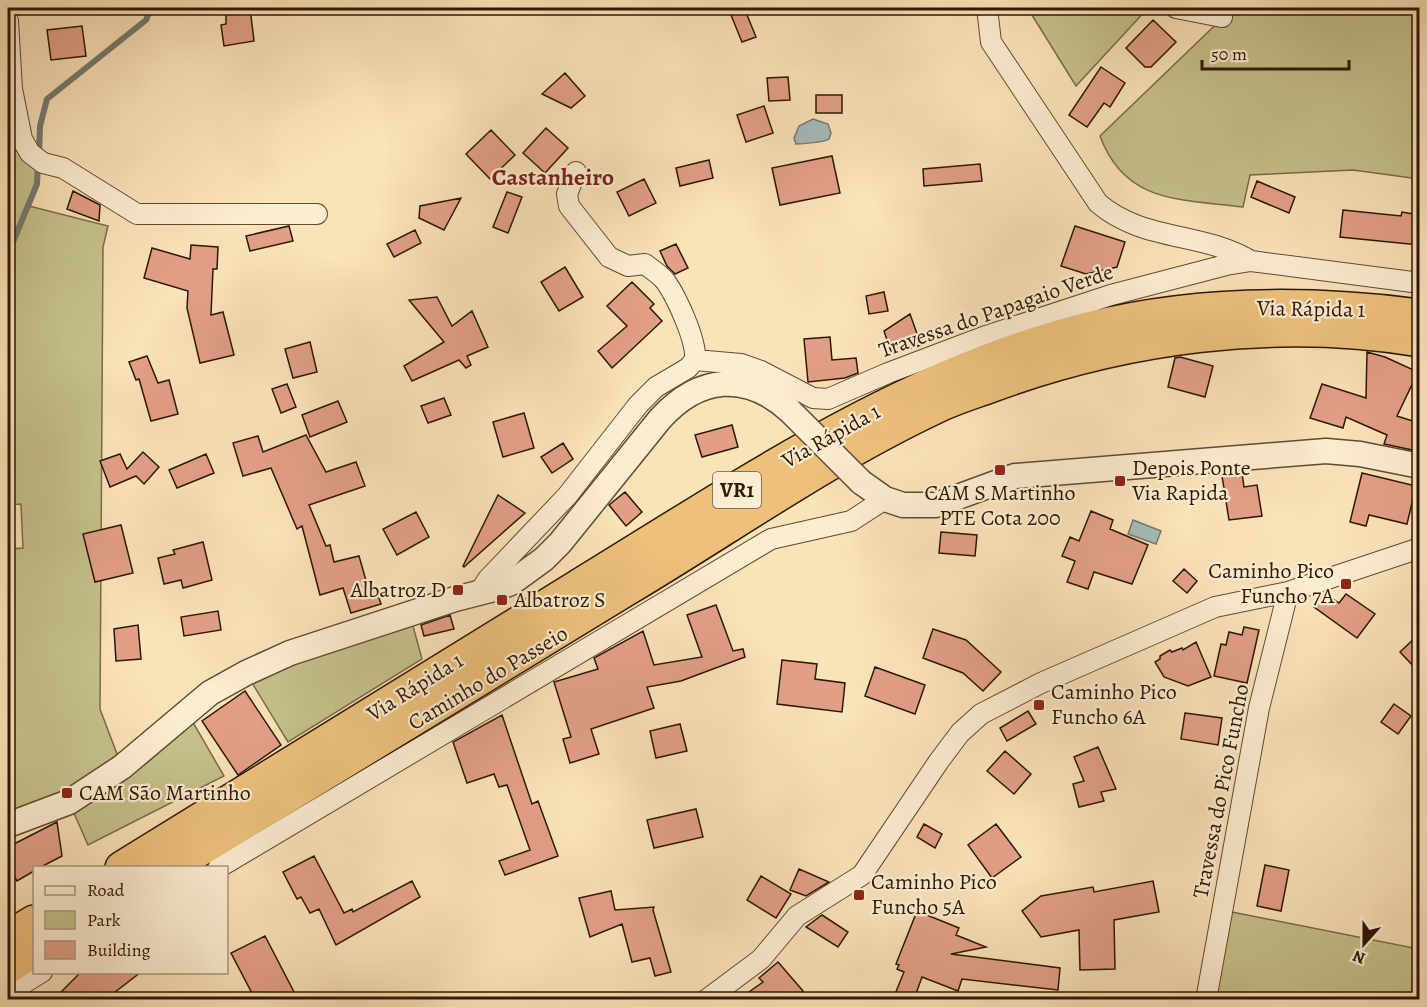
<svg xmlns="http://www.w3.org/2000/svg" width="1427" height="1007" font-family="Alegreya,serif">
<rect width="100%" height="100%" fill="#fae2b9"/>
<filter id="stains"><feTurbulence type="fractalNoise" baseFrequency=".00333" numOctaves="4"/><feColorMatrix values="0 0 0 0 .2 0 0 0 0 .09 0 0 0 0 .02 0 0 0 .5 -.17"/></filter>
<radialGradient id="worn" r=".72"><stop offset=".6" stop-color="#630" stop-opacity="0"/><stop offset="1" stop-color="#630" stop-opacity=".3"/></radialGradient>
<path fill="#c5c18b" stroke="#7a6c46" stroke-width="1.5" d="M1039 8H1148L1076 86 1032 15Z
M1233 8H1419V179L1353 170 1250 175 1243 207C1181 199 1125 204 1100 136Z
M8 138 22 139 39 150 37 184 29 206 108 226 103 247 100 709 122 767 187 712 224 776 88 845 69 802 8 825V549L23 548 21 504 8 505Z
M410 615 422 659 288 742 246 673Z
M1222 910 1419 949V999L1206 998Z"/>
<path fill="#a3bbba" stroke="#747a70" stroke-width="1.5" d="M813 119 828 124 831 133 829 139C826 142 802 144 796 144L794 138 799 126Z
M1133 520 1161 531 1156 544 1128 534Z"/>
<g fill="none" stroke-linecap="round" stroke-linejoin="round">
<path stroke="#747a70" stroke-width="6" d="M39 154 40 126 47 99 146 20 151 8
M8 254 37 184 38 164"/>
</g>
<path fill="#e29f88" stroke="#2e1800" stroke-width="1.5" d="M226 8H250L254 41 224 46 221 25 226 24Z
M745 10 756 37 742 42 731 15Z
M1153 20 1176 42 1151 67H1145L1126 48Z
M82 26 86 56 51 60 47 30Z
M1101 67 1125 83 1110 107 1104 103 1087 127 1069 115Z
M565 73 585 96 571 108 542 94Z
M788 77 790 100 769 101 767 78Z
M816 95H842V113H816Z
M764 106 773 133 746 142 737 115Z
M546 128 568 148 545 173 523 153Z
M491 130 515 155 490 179 466 154Z
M832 156 840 193 780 205 772 168Z
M709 160 713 178 680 186 676 168Z
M980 164 982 181 924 186 923 169Z
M644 179 656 203 629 216 617 192Z
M1257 181 1295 197 1289 213 1251 197Z
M73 191 100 205 99 221 67 209Z
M507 192 522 197 508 233 493 227Z
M461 198 444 230 419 218 420 206Z
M1343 210 1401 216 1402 212 1419 215V245L1340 237Z
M289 226 293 241 250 251 246 236Z
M1075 226 1125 242 1117 267 1086 274 1061 266Z
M415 230 421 243 394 257 387 244Z
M676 244 688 268 675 274 667 266 660 251Z
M191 245 218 247 217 269H213L211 315 223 312 234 355 200 363 187 308 188 291 144 278 152 248 190 259Z
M565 267 583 297 559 311 541 282Z
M632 282 654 304 650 308 662 321 612 368 598 351 627 326 607 306Z
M884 292 888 311 869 314 866 296Z
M437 297 452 326 472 311 488 347 467 356 471 365 466 368 459 360 412 381 404 366 444 342 409 300Z
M910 314 921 345 892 354 884 331Z
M830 337 832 360 856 358 858 373 845 378 808 382 804 339Z
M310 342 317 372 293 378 285 349Z
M1367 352 1385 357 1418 372 1397 416 1419 423 1417 451 1384 444 1387 435 1346 417 1343 428 1310 418 1322 384 1366 398Z
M147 356 158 383 169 380 178 414 151 421 139 379 136 380 129 362Z
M1180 357 1213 366 1205 397 1168 387 1175 358Z
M287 384 296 407 281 413 272 389Z
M444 398 451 415 428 423 421 406Z
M338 401 347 422 310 437 302 415Z
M524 413 534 448 503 457 493 422Z
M732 425 738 447 702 457 695 435Z
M306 435 326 472 356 462 365 486 309 505 326 546 330 545 334 562 359 556 369 591 376 589 381 604 351 613 343 588 320 595 302 526 297 529 271 468 243 476 233 443 258 436 263 452Z
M563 443 573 459 552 473 541 457Z
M143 452 159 467 144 484 136 476 110 487 100 461 120 454 127 469Z
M206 454 214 473 177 488 169 470Z
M1242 473 1244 487 1257 485 1262 516 1229 520 1222 476Z
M1362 473 1416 486 1407 524 1369 515 1366 526 1350 522Z
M625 492 642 512 626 526 609 505Z
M498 495 525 513 464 567 463 566Z
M1091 511 1113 520 1110 529 1148 545 1132 584 1094 572 1088 589 1067 582 1075 561 1062 556 1070 537 1079 541Z
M416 512 429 537 397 555 383 529Z
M121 525 133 573 95 582 83 534Z
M941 532 977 535 975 556 939 553Z
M203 542 212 580 183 588 181 580 164 584 158 558 175 554 173 550Z
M1184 569 1197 581 1187 593 1173 581Z
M1324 593 1339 603 1346 594 1375 614 1357 638 1314 607Z
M716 605 733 651 743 649 745 657 681 681 647 687 654 708 591 729 599 754 570 763 563 739 571 737 554 682 598 669 594 658 643 631 654 665 702 657 687 615Z
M218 611 221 630 184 636 181 617Z
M450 615 454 629 424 636 421 625Z
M138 625 141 659 116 661 114 629Z
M1244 627 1259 630 1247 683 1214 676 1221 644 1226 645 1229 632 1242 635Z
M933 629 966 640 1001 672 983 691 963 673 923 658Z
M1419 634V672L1400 652Z
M1196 642 1211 677 1188 686 1164 677 1155 662 1160 659V656L1170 650 1172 652 1182 648 1183 650Z
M782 660 817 664 815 679 845 683 842 712 777 704Z
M875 667 925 685 915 714 865 696Z
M245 691 281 745 238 775 202 721Z
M1394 704 1411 716 1398 734 1381 722Z
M1028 711 1036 724 1007 741 1000 728Z
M1185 713 1222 718 1218 745 1181 739Z
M502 715 532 804 538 801 558 856 505 875 499 861 530 850 507 785 499 787 494 774 467 783 453 742Z
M680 724 687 751 656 758 650 731Z
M1098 747 1116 789 1101 792 1104 801 1079 807 1073 784 1084 781 1074 757Z
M1005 751 1031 774 1014 794 987 771Z
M696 809 703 837 654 848 647 820Z
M57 822 62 856 41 867H34V871L17 881 8 864V847Z
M924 824 942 834 935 848 917 837Z
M996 824 1021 857 992 878 968 845Z
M314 856 344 913 352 909 353 912 412 881 420 897 336 945 319 909 310 913 301 897 297 899 283 872Z
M1265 865 1289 870 1281 911 1257 906Z
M799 869 829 882 806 896 790 890Z
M761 876 791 894 776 918 747 900Z
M1153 881 1159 912 1114 920 1115 969 1080 970 1079 930 1041 937 1022 911 1041 896 1093 887 1094 892Z
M611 891 615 910 654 907 653 910 671 972 655 976 650 958 632 962 622 924 590 937 579 898Z
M917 911 959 928 956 935 986 947 951 954 1060 968 1058 990 962 979 958 991 922 977 914 999H893L904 972 897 969 899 965 896 964Z
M822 915 848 932 838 947 806 927Z
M265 936 294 992 278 999H255L231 953Z
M778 962 803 991 793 999H739L763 982 759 978Z
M81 972H141L106 999H54Z"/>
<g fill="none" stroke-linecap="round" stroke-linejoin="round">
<defs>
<path id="minor" d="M987 8 991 42 1098 203C1143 242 1201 231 1251 261
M1176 8 1222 17
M8 21 12 89 22 139 30 153 43 163 63 168 137 214H317
M576 172 567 194 569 206 609 257 628 266 645 264C651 269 661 275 666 282 677 298 697 341 695 360
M695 360 741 364 761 371 813 398 828 399 888 373 983 337 1111 295 1226 265 1251 261 1420 283
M478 594 488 579 567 496 638 405 656 387 688 368 695 360
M218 868 771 539 851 521 885 499
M8 993 42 972
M706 1000 761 959 797 916 862 875 939 761 960 733 981 714 1041 683 1215 607 1288 592 1420 548
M1206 1000 1259 708 1288 592"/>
<path id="tertiary" d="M861 482 885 499 903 505H936L1015 476 1326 451 1360 454 1420 466
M8 825 69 802 122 767 210 693 246 673 290 653 455 599 498 588 511 583 544 559 560 543 660 419C699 376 746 371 790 411"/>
<path id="trunk" d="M122 868C275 774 427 680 579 586 741 487 902 376 1088 329 1195 302 1311 302 1420 316
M169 868C322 774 475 680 628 588 730 527 827 458 935 407 951 399 970 393 987 387 1123 336 1275 316 1420 340
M8 938 34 922
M8 967 34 950"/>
</defs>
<use href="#minor" stroke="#614a2e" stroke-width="22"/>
<use href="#tertiary" stroke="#614a2e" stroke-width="27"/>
<use href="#trunk" stroke="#2e1800" stroke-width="36"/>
<use href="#minor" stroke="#fcecd2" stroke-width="20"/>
<use href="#tertiary" stroke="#fcecd2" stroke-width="24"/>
<use href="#trunk" stroke="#edc17c" stroke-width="33"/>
<defs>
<path id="tertiary-bridge" d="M790 411 861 482"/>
</defs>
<use href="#tertiary-bridge" stroke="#614a2e" stroke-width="27" stroke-linecap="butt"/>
<use href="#tertiary-bridge" stroke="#fcecd2" stroke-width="24"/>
</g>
<g fill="#8f2418" stroke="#fcecd2" stroke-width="2">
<rect x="994" y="464" width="12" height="12" rx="3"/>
<rect x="1114" y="475" width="12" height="12" rx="3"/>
<rect x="1340" y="578" width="12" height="12" rx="3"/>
<rect x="452" y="584" width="12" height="12" rx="3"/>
<rect x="496" y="594" width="12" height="12" rx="3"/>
<rect x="1033" y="699" width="12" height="12" rx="3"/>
<rect x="61" y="787" width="12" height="12" rx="3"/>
<rect x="853" y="889" width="12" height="12" rx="3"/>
</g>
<g text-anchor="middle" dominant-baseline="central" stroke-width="4.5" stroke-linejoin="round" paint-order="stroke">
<rect fill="#fcecd2" stroke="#6c583f" stroke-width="1.5" x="713" y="472" width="48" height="36" rx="4.5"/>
<g font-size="21" font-weight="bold" fill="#2e1800">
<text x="737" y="490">VR1</text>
</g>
<g font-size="22" fill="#2e1800" stroke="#fcecd2">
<text transform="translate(1311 309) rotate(1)">Via Rápida 1</text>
<text transform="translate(996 311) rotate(-19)">Travessa do Papagaio Verde</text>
<text transform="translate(831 436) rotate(-29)">Via Rápida 1</text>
<text transform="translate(488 678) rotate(-31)">Caminho do Passeio</text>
<text transform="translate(415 687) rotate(-32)">Via Rápida 1</text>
<text transform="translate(1221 791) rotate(-79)">Travessa do Pico Funcho</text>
</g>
<g font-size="22" fill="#2e1800" stroke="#fcecd2" text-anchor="start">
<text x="1132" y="468">Depois Ponte<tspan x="1132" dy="25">Via Rapida</tspan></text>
<text x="1000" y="493" text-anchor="middle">CAM S Martinho<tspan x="1000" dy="25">PTE Cota 200</tspan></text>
<text x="1334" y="571" text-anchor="end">Caminho Pico<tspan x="1334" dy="25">Funcho 7A</tspan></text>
<text x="446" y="590" text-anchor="end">Albatroz D</text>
<text x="514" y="600">Albatroz S</text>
<text x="1051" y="692">Caminho Pico<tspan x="1051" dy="25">Funcho 6A</tspan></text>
<text x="79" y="793">CAM São Martinho</text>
<text x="871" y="882">Caminho Pico<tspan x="871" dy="25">Funcho 5A</tspan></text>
</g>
<g font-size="24" font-weight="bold" fill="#7a1f14" stroke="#fcecd2">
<text x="553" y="177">Castanheiro</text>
</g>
</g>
<rect width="1427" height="1007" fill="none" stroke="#fae2b9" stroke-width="30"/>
<rect x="9" y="9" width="1409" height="989" fill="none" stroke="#2e1800" stroke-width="3"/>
<rect x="15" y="15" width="1397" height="977" fill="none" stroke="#2e1800" stroke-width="1.5"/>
<rect x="33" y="866" width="195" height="108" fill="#fcecd2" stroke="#aa977e" stroke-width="1.5"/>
<rect x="45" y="886" width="30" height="9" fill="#fcecd2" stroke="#aa977e" stroke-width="1.5"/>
<text x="87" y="896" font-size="18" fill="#2e1800">Road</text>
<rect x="45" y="911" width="30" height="18" fill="#c5c18b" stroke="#aa977e" stroke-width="1.5"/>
<text x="87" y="926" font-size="18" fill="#2e1800">Park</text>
<rect x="45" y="941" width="30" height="18" fill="#e29f88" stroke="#aa977e" stroke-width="1.5"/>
<text x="87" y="956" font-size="18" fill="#2e1800">Building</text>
<g transform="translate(1364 944) rotate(201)" stroke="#fcecd2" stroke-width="4.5" paint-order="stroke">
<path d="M0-4.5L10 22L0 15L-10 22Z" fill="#2e1800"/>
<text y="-9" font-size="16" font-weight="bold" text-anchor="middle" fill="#2e1800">N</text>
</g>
<path d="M1202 60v9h147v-9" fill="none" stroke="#2e1800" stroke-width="3"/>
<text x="1211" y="60" font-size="18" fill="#2e1800" stroke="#fcecd2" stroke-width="4.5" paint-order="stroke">50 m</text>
<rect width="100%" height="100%" filter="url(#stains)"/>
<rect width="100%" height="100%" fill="url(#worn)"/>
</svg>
